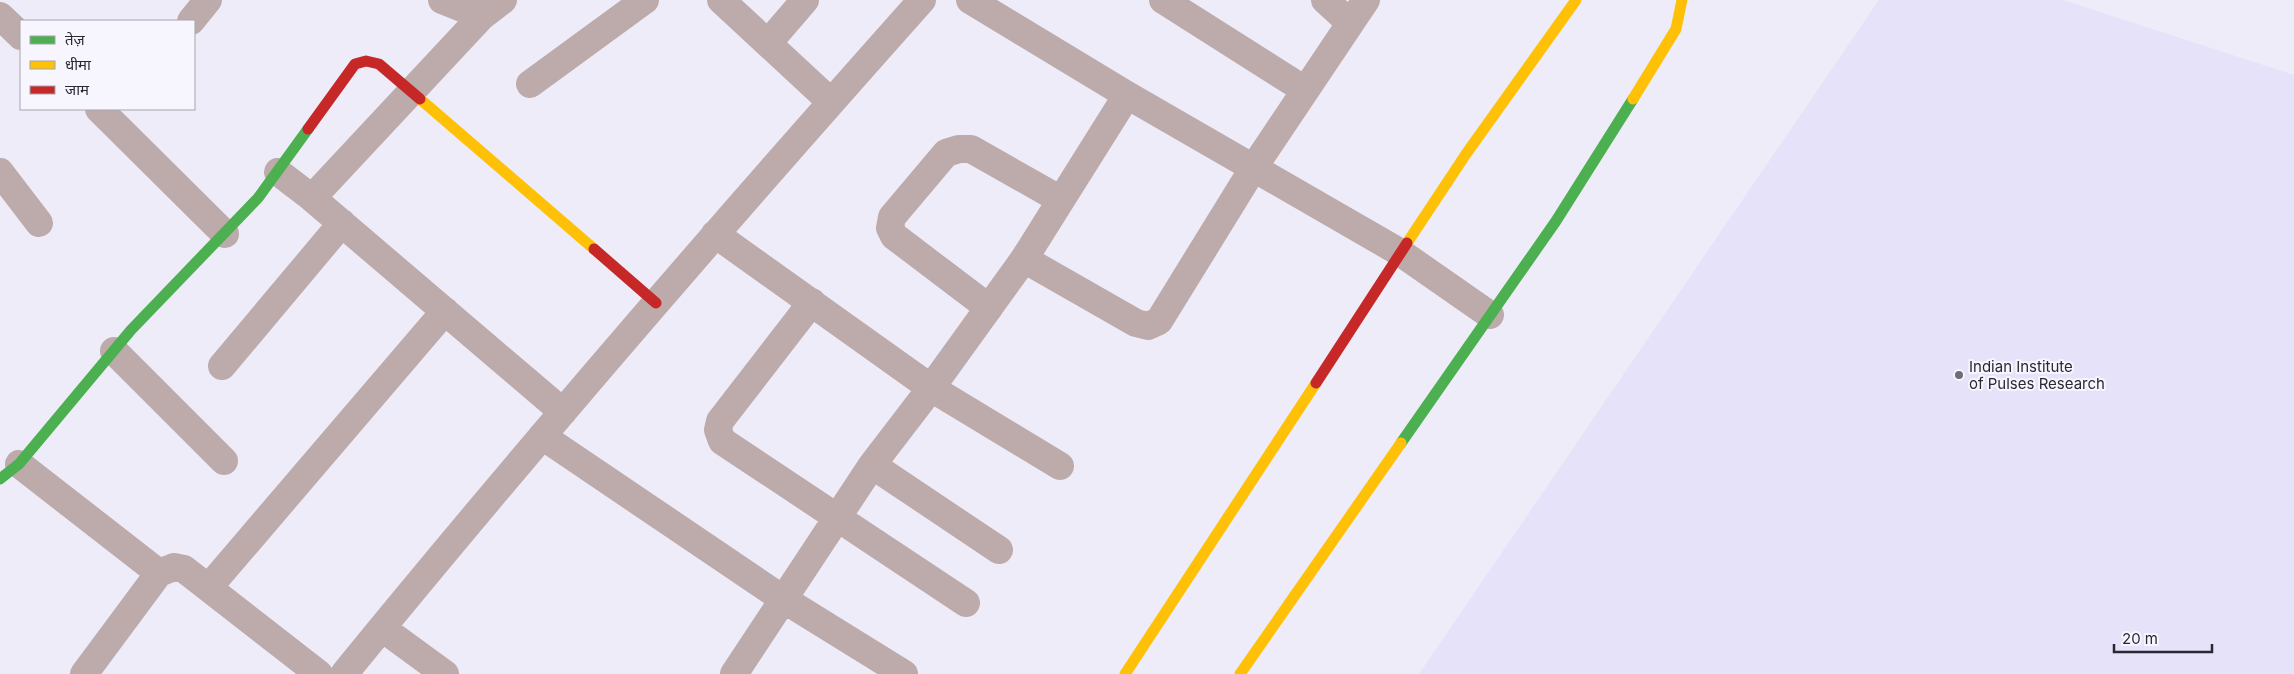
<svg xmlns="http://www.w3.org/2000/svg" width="2294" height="674" font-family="Inter,'Noto Sans Devanagari',sans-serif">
<rect width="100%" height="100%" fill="#eeecf8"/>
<path fill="#e6e2fa" d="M1879 0H2063L2294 75V674H1419Z"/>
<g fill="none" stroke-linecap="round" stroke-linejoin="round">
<path stroke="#bcabaa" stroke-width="28" d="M442 0 482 16
M721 0 831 102
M970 0 1127 95 1401 253 1490 315
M1163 0 1305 90
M1325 0 1350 23
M0 16 21 36
M191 21 208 0
M768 43 805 0
M530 84 645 0
M99 109 225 234
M0 172 39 223
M278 172 312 198 563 412
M312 198 482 16 503 0
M715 234 931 388 1060 466
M1024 259 1136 323 1148 326 1159 321 1254 167 1366 0
M812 302 720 421 718 430 722 441 966 603
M989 308 894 236 890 228 892 217 946 153 959 149H971L1061 200
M114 351 224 461
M222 366 342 223
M542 436 783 599 904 674
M19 464 159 573
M872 465 999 550
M209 587 445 311
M382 628 445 674
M84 674 159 573 174 567 184 569 319 674
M344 674C531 445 725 221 922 0
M734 674 872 465 931 388 1024 259 1127 95"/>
<path stroke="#4caf50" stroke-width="11" d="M1401 443 1556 221 1633 99
M0 479 19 464 131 330 258 198 308 129"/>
<path stroke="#ffc107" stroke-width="11" d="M420 99 594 249
M1633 99 1676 29 1682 0
M1407 243 1466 154 1576 0
M1125 674 1316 383
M1240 674 1401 443"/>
<path stroke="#c62828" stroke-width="11" d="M308 129 355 64 366 61 379 64 420 99
M594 249 656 303
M1316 383 1407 243"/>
</g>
<circle fill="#6f6d79" stroke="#f7f6fe" stroke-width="2" cx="1959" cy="375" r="5"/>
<g text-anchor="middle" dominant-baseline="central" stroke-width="4" stroke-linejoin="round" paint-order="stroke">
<g font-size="15" fill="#2a2835" stroke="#f7f6fe" text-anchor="start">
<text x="1969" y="366">Indian Institute<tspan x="1969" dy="17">of Pulses Research</tspan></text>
</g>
</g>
<rect x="20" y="20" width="175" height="90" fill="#f7f6fe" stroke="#a5a4ae"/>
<rect x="30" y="36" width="25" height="8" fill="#4caf50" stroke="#a5a4ae"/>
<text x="65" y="45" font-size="15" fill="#2a2835">तेज़</text>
<rect x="30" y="61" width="25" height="8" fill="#ffc107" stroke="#a5a4ae"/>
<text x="65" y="70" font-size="15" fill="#2a2835">धीमा</text>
<rect x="30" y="86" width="25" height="8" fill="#c62828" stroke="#a5a4ae"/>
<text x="65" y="95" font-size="15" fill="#2a2835">जाम</text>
<path d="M2114 644v8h98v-8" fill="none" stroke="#2a2835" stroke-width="2.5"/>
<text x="2122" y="644" font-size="15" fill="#2a2835" stroke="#f7f6fe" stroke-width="4" paint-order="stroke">20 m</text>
</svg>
